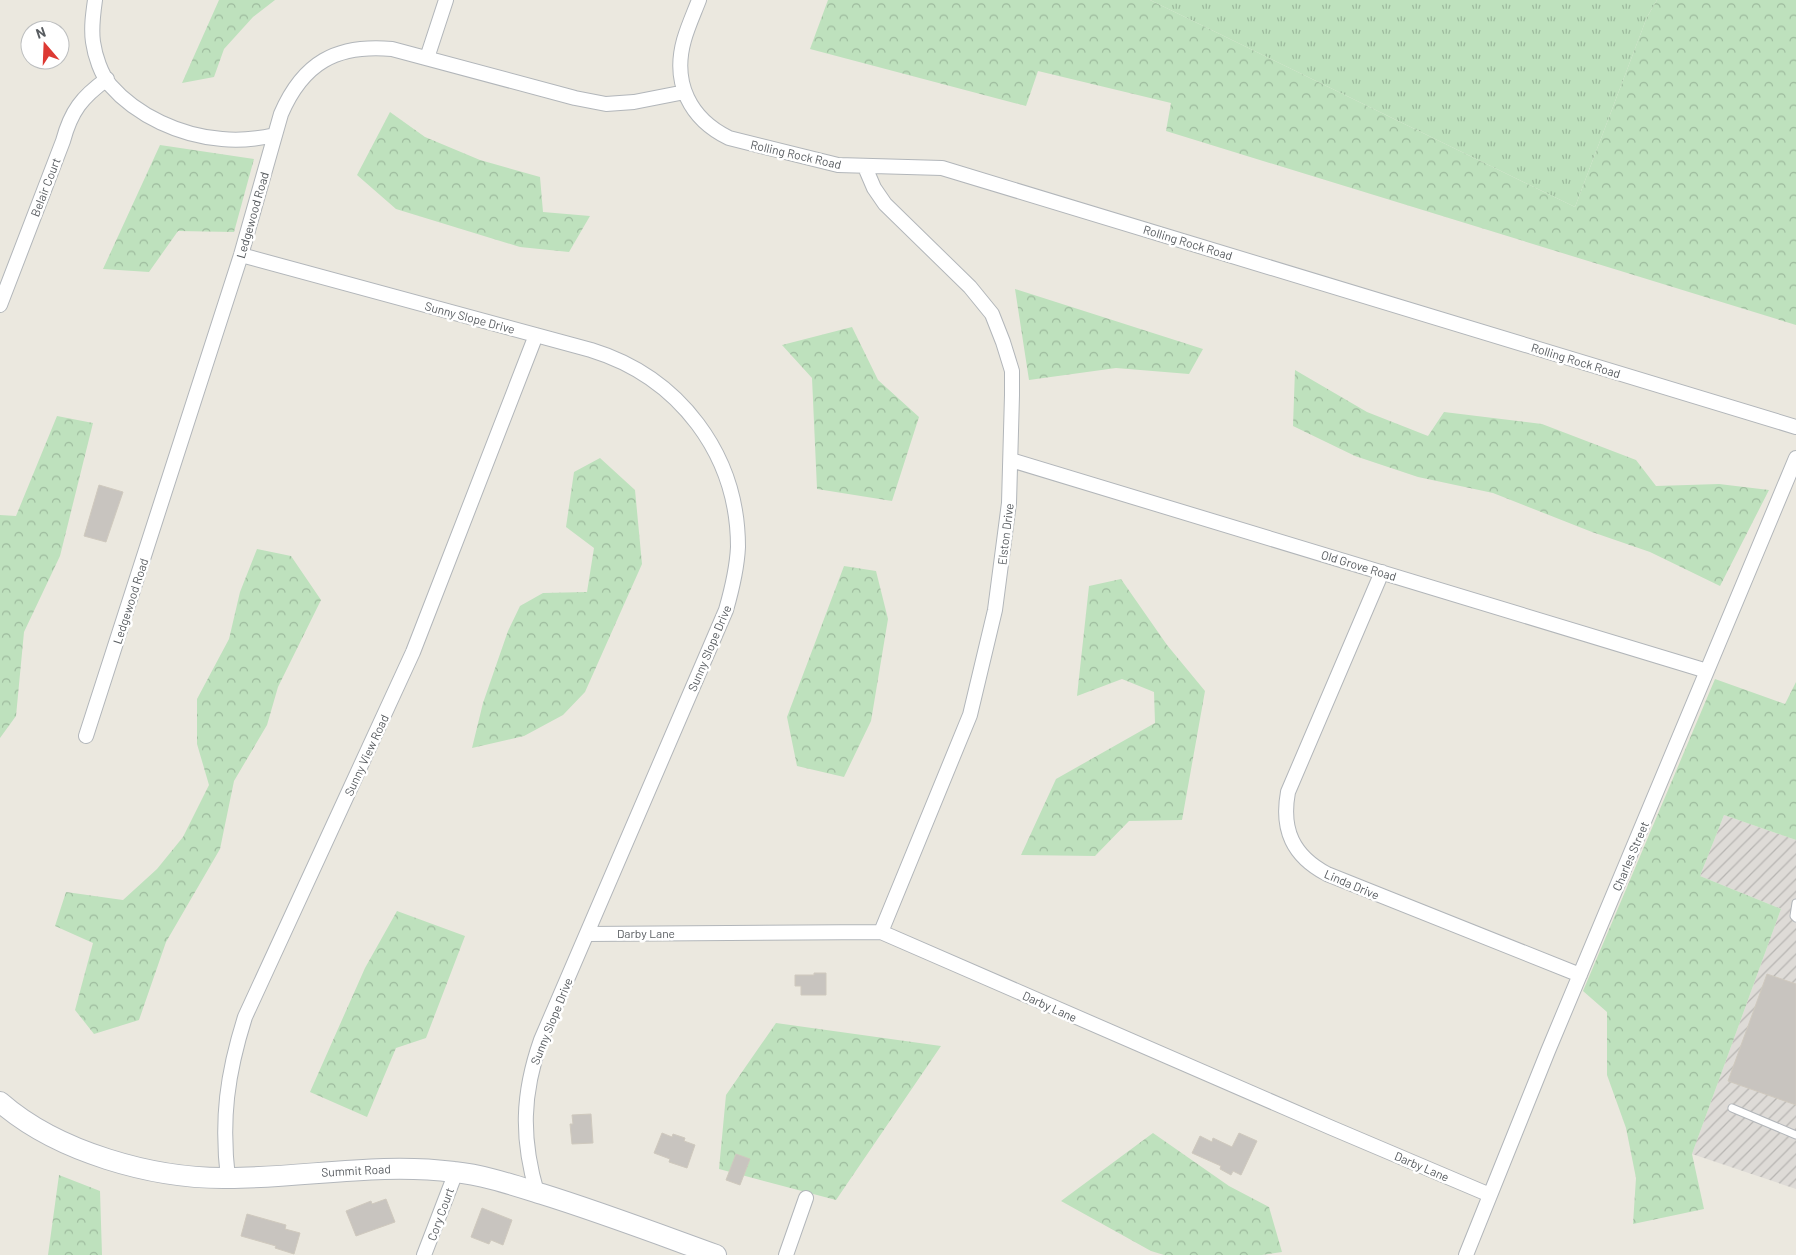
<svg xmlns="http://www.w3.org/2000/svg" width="1796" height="1255" font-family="Barlow,sans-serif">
<defs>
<pattern id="industrial-furrows" width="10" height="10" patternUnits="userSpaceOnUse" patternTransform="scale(1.25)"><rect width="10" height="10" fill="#dedbd7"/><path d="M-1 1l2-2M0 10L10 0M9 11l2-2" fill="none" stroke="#b7b5b2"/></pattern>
<pattern id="grass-tufts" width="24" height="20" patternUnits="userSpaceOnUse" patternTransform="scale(1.25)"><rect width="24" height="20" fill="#bee1bd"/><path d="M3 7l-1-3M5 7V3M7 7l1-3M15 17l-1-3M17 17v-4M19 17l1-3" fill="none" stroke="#9dba9d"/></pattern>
<pattern id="forest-crowns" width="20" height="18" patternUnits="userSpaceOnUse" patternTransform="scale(1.25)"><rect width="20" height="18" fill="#bee1bd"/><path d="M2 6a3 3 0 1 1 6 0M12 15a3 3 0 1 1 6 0" fill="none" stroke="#9dba9d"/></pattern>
</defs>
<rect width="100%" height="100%" fill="#ebe8df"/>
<path fill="url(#industrial-furrows)" d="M1724 815 1796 840V1189L1692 1154 1781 909 1700 876Z"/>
<path fill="url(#grass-tufts)" d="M1150 0H1657L1647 17 1575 207Z"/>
<path fill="url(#forest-crowns)" d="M219 0H275L253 17 224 49 214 77 182 83Z
M828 0H1150L1575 207 1647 17 1657 0H1796V325L1166 131 1171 103 1038 71 1026 106 810 49Z
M390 112 425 137 480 160 540 177 543 212 590 216 569 252 520 247 396 209 357 175Z
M160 145 254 159 234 232 178 231 149 272 103 269Z
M1015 289 1203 349 1189 374 1116 368 1029 380Z
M852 327 878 380 919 417 892 501 817 489 812 378 782 345Z
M1295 370 1367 412 1428 436 1444 412 1542 424 1636 460 1656 486 1719 484 1769 490 1720 586 1650 552 1592 532 1493 493 1418 477 1355 456 1293 426Z
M57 416 93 423 60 556 24 632 16 716 0 738V515L16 516Z
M600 458 635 490 642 564 585 692 563 715 524 736 472 748 483 703 508 631 520 606 543 593 587 592 594 548 566 527 574 472Z
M257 549 291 556 321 600 278 687 267 725 234 781 220 849 166 942 139 1020 94 1034 75 1010 93 943 55 926 66 892 123 900 157 869 183 837 209 785 197 744V699L229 639 240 592Z
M844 566 876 571 888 619 871 721 844 777 797 766 787 717Z
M1121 579 1167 645 1205 691 1182 820 1129 821 1095 856 1021 855 1056 779 1155 723 1154 692 1122 679 1077 696 1089 586Z
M1715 679 1785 704 1796 682V840L1724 815 1700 876 1781 909 1692 1154 1704 1209 1633 1224 1636 1178 1626 1128 1607 1075V1012L1583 991Z
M397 911 465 936 426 1038 396 1048 367 1117 310 1092 365 968Z
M776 1023 941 1046 836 1200 719 1169 726 1095Z
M1153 1133 1229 1186 1269 1207 1282 1252 1262 1255H1164L1151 1251 1061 1201Z
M59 1175 100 1191 102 1255H48Z"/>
<path fill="#c8c4bf" stroke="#cfc9be" d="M99 485 123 492 106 542 84 536Z
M814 973H826V995H801V986H795V975H814Z
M1767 974 1796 984V1105L1728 1081Z
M591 1114 593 1143 572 1144 570 1124H573L572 1115Z
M662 1133 672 1137 673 1134 685 1138 684 1141 695 1145 687 1168 669 1162 670 1159 654 1153Z
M1239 1133 1257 1141 1241 1175 1233 1171 1231 1175 1220 1169 1221 1166 1192 1153 1200 1136 1212 1142 1213 1138 1232 1147Z
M736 1154 750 1159 740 1185 726 1180Z
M386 1199 395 1222 356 1236 346 1211 371 1201 372 1204Z
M482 1208 512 1220 503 1245 491 1240 489 1244 471 1237Z
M247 1214 286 1225 285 1229 300 1233 294 1254 275 1248 276 1246 241 1236Z"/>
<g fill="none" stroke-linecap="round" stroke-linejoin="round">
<defs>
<path id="service" d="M1796 903 1794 916 1796 918
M1732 1108 1796 1135"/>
<path id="minor" d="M95 0C93 14 91 28 93 42 95 56 101 74 110 85 137 116 181 136 222 139 240 141 257 139 275 135
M699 0C694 13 688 26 684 40 672 83 690 119 729 138L838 165 942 168 1796 427
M427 58 446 0
M865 167 874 188 885 204 970 287 992 314 1003 342 1012 371V395L1009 503 995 610 970 715 881 932
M241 255 591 350C679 377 738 454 738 547 737 568 732 589 726 610L541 1040C522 1094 521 1138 537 1193
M0 305 63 141C71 111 82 97 107 79
M1011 460 1707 671
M1382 572 1288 792C1281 830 1293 856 1327 874L1580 975
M86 736 241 255 281 114C303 63 336 44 392 49L575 98 606 104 634 102 685 92
M587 934 881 932 1332 1128 1490 1195
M228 1179C221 1119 227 1074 245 1017L413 652 536 335
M424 1255 456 1172
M786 1255 806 1198
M1466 1255 1548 1051 1796 458"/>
<path id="secondary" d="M0 1102C57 1152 153 1179 228 1178 304 1178 378 1162 454 1172 484 1175 513 1185 542 1194 600 1212 658 1234 716 1255"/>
</defs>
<use href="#service" stroke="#b2b6ba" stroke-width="9"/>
<use href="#minor" stroke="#b2b6ba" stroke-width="16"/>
<use href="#secondary" stroke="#b3b7bc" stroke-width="22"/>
<use href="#service" stroke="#fff" stroke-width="7"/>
<use href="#minor" stroke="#fff" stroke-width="14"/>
<use href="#secondary" stroke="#fff" stroke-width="20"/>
</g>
<g text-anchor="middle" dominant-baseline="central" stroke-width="5" stroke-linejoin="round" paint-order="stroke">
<g font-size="12" fill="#585c60" stroke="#fff">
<text transform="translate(796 154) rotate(13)">Rolling Rock Road</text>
<text transform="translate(45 187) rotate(-69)">Belair Court</text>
<text transform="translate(252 215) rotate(-74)">Ledgewood Road</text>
<text transform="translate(1188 242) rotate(17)">Rolling Rock Road</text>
<text transform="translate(470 317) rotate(15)">Sunny Slope Drive</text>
<text transform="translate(1576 360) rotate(17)">Rolling Rock Road</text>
<text transform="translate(1005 534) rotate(-83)">Elston Drive</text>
<text transform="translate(1359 565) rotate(17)">Old Grove Road</text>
<text transform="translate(130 601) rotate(-72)">Ledgewood Road</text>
<text transform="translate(709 648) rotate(-67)">Sunny Slope Drive</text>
<text transform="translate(366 755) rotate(-65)">Sunny View Road</text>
<text transform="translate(1630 856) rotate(-67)">Charles Street</text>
<text transform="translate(1352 884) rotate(23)">Linda Drive</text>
<text x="646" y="933">Darby Lane</text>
<text transform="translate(1050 1006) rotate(24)">Darby Lane</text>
<text transform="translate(551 1021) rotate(-68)">Sunny Slope Drive</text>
<text transform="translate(1422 1166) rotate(23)">Darby Lane</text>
<text transform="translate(356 1170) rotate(-3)">Summit Road</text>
<text transform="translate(440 1214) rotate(-70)">Cory Court</text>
</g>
</g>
<g transform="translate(45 45) rotate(341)"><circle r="24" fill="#ffffff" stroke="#bcbebf"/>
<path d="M0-4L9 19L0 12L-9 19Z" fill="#dd3933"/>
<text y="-8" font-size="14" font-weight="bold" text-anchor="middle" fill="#585c60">N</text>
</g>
</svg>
